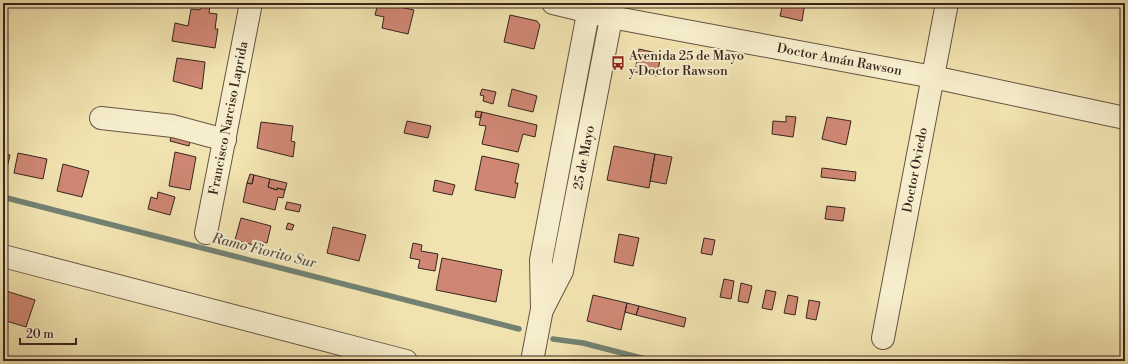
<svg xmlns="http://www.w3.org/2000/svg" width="1128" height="364" font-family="'Libre Bodoni',serif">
<rect width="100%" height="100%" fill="#f1e3b0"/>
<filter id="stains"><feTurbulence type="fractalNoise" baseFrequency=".005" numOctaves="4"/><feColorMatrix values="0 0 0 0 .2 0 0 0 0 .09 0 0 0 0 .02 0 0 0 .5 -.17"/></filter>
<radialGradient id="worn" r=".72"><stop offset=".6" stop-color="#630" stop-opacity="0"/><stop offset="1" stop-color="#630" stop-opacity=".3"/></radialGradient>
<path fill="#bbc38b" stroke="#7a7454" d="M592 48 594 49 555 255 552 254Z"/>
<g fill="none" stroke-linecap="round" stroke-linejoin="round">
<path stroke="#738173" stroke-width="5.5" d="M3 197 519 329
M553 339 583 343 653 361"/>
</g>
<path fill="#cf8773" stroke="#38251e" d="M378 3H391V5L414 10 408 34 382 28 384 17 375 15Z
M391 3H402L401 7 391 5Z
M783 3H805L802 21 780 16Z
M201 4 210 5 209 13 217 14 215 29H218L215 48 172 41 175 23 188 26 191 9 200 10Z
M510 15 537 21 540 25 534 49 504 42Z
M639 49 661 54 657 76 635 72Z
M177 58 205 62 202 89 173 81Z
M482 89 496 92 493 104 483 101 484 96 480 95Z
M512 89 537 96 533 112 508 106Z
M476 111 482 112 480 118 475 117Z
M482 112 537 125 535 137 523 134 518 152 482 144 486 126 479 125Z
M786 116 796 117 793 137 772 134 773 121 786 122Z
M827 117 851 121 846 145 822 139Z
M407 121 431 126 428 138 404 133Z
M261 122 293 126 291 141 295 142 293 157 257 148Z
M172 133 191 137 189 146 170 141Z
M614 146 655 154 649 188 607 180Z
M175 152 196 157 190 190 169 186Z
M18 153 47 159 43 179 14 173Z
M3 154 10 155 6 172 3 171Z
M655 154 672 157 666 184 650 181Z
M482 156 519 164 515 183H518L515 198 475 190Z
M63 164 89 171 82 197 57 191Z
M822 168 856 172 855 181 821 177Z
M250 174 254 175 252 184 247 183Z
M254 175 270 179 268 187 277 190V188L285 190 283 198 278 197 275 210 243 202 247 183 252 184Z
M270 179 287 183 285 190 277 188V190L268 187Z
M435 180 455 185 452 195 433 191Z
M158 192 175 197 170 215 148 209 151 197 157 199Z
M287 202 301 205 299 212 285 209Z
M827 206 845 208 843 221 825 219Z
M241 218 271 226 267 243 263 242 261 247 235 240Z
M288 223 294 225 292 230 286 229Z
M333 227 366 235 359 261 327 253Z
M619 234 639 238 633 266 614 262Z
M704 238 715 240 712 255 701 253Z
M413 243 422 245 421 251 438 254 435 271 418 268 420 260 410 258Z
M442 258 502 270 496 302 436 290Z
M724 279 734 281 731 299 720 297Z
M741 283 752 286 748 303 738 301Z
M3 290 35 300 26 327 3 320Z
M766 290 776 292 772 310 762 308Z
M593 295 627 303 621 330 587 321Z
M788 295 798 297 795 315 784 313Z
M809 300 820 302 816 320 806 318Z
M627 303 639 306 636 315 625 312Z
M639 306 686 318 684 327 636 315Z"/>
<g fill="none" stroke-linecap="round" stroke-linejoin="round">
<defs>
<g id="minor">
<path id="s1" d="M553 3 611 17 933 77 1125 118"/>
<path d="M101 118 173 126 225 140"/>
<path id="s2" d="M206 233 251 3"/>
<path d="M3 256 406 361"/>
<path id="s3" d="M543 308 562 271 614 3"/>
<path id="s4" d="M883 338 947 3"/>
<path d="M532 361 542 309 541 260 590 3"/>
</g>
</defs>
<use href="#minor" stroke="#665442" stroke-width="24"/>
<use href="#minor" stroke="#f6edcc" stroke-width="22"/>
</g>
<defs>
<symbol id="bus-bare" viewBox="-9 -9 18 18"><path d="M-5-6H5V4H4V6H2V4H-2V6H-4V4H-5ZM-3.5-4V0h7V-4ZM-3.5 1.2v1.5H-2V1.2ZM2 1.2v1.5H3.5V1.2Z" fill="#8f2418" stroke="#f6edcc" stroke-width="2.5" paint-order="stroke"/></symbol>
</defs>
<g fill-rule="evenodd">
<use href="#bus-bare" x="608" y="53" width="20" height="20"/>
</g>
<g text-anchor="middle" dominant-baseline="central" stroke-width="4" stroke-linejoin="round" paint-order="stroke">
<g font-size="13" fill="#38251e" stroke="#f6edcc" text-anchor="start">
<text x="629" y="56">Avenida 25 de Mayo<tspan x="629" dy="15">y Doctor Rawson</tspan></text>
</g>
<g font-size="13" fill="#38251e" stroke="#f6edcc">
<text stroke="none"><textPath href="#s1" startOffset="292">Doctor Amán Rawson</textPath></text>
<text stroke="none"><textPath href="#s2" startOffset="117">Francisco Narciso Laprida</textPath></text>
<text stroke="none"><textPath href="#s3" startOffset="157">25 de Mayo</textPath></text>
<text stroke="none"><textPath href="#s4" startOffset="171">Doctor Oviedo</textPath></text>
</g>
<g font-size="14" font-style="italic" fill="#565349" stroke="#f6edcc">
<text transform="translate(264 251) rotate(14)">Ramo Fiorito Sur</text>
</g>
</g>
<rect width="1128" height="364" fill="none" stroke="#f1e3b0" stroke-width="16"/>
<rect x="4" y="4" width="1120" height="356" fill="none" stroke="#38251e" stroke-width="2"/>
<rect x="8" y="8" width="1112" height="348" fill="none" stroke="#38251e"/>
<path d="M20 338v6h56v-6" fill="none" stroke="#38251e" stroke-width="2"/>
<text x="26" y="338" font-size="12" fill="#38251e" stroke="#f6edcc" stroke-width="3" paint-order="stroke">20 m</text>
<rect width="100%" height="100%" filter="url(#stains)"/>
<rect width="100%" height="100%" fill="url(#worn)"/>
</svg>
